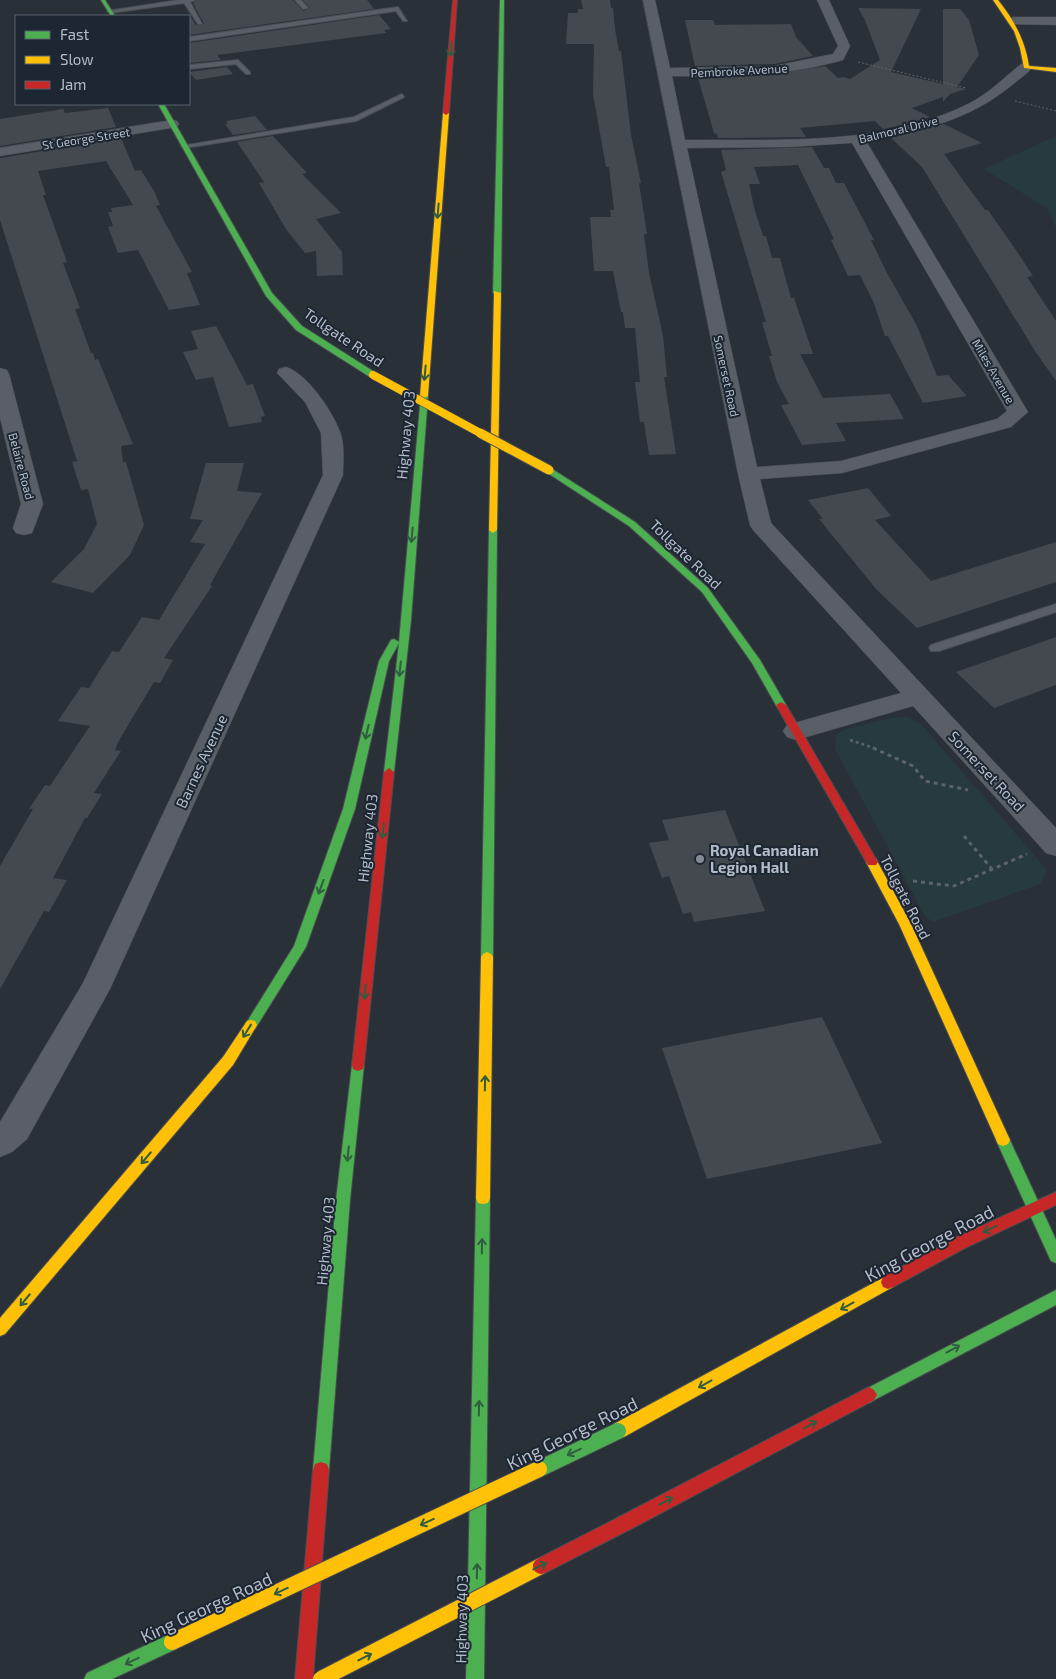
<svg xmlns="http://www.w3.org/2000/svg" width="1056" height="1679" font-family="'Exo 2',sans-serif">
<rect width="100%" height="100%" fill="#2a3038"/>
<path fill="#273a3e" d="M1056 136V228L1048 209 984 169Z
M895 717H907L921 724 1047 870 1041 884 933 922 925 916 835 749 836 734 843 730Z"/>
<path fill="#444950" d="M197 0H293L303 11 310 8 303 0H367L374 9 189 35V14L196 25 204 24 193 3Z
M581 0H610L611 8H613L615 29 619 51H621L631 135 641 183H639L647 234H644L649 273 663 336 667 377H664L676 454 649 455 644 422H640L635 382H640L635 328H625L623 312H621L613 271H594L590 217H611L610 210H614L609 167H606L593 94 594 44H566L568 13H578V9H583Z
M858 8 921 9 891 72 943 84V9H960L969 20 979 55 957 87 966 89 950 94 943 102V97L912 108 930 117 902 125 883 129 875 121 800 128 806 137 718 138 717 134 714 133 698 78 758 76 825 66 838 78 844 77 850 79 880 60 865 20Z
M379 15 391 29 384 30 386 33 217 55 221 60 189 63V43Z
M685 20H713L715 25 791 24 796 37 813 56 774 64 695 66Z
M227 67 233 74 196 80 189 72Z
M108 108 116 127 0 146V119L63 109 65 113Z
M255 116 267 130 233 135 225 124H228L226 121Z
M944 124 982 143 944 154 985 210H988L1018 253 1033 276 1027 277 1056 321V381L1035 351 922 167 891 138Z
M273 136 307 173 302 174 341 213 316 219 342 252 343 275 317 276 316 251 305 253 286 229 259 183 264 182 237 142Z
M121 138 135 171 141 170 154 191 160 205 156 206 192 272 187 273 200 305 169 310 138 250 118 253 108 227 113 226 108 212H112L111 208 133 205 106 161 38 171 46 195H43L67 262 63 263 80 308 75 309 91 353H93L95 360 98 359 133 444 121 446 123 462H126L144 525 130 555 93 593 51 582 84 549 97 524 88 489 81 490 72 462 77 461 0 220V158Z
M812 147 824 168H829L836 183H844L874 240H871L887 273 917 326 937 376 948 375 967 396 923 403 888 336H885L873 301 860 275 848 276 831 240 834 239 798 165 754 167 760 184H749L755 211 763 236H766L772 258H780L791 298H794L813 354H800L823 398 890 394 904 419 836 423 846 441 802 445 781 405 789 404 777 382 769 356H772L762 322H766L721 172 726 170 721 150Z
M216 326 247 385 253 384 265 416 261 417 262 422 229 427 213 377 196 380 183 352 198 349 191 331Z
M206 463H244L237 491 262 493 210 585 212 586 164 658 173 660 160 683 154 682 118 742 115 750 121 751 94 793 102 794 87 818H85L53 878 67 880 49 912 44 911 0 989V866L33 809H29L45 785 50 786 90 726 58 721 81 687 89 688 112 651 119 652 142 617 159 620 205 544 190 542 203 520 190 519Z
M868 488 891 516 875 520 931 581 1056 542V582L917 628 876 589 819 519H823L808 500Z
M1056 637V685L994 708 956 672Z
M725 810 765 911 694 922 691 912 683 914 669 876 662 878 649 843 669 840 662 820Z
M822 1017 882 1143 707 1179 662 1048Z"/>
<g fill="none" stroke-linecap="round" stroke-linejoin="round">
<defs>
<path id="lane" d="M179 0H195L190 2 202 24H198L184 3 110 13 107 11Z
M295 0H301L308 8 303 9Z
M398 7 407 21H403L396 11 189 41V37Z
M238 60 250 72V74H246L236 64 189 69V65Z
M402 94 404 97 356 121 185 148 181 146 354 117Z
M1056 604V612L939 651H931L929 648 931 645Z"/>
<path id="street" d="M643 0H655L670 68 774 66 833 54 838 46 817 0H829L850 46 843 60C786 76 730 77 672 76L685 140C778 139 884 147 970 103 989 93 1005 77 1021 64L1026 63 1033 67C1027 74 1019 79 1012 85 970 120 919 132 866 141L1028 412 1011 427 842 473 760 479 771 523 1056 828V856L1046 853 913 706 796 740 787 737 783 731 787 725 901 693 753 530 750 525 738 474ZM852 143 1007 411 997 419 841 461 757 467 687 148 789 147Z
M1013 17H1056V25L1009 24 1007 21Z
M172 120 177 121 179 124 177 127 0 156V148Z
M286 367C307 373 333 412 340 432 345 444 343 462 343 475L110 989 27 1139 12 1152 0 1157V1122L83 983 323 475 321 433 305 402 277 373 279 369Z
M0 368 7 370 9 374 43 504 32 533 24 535 16 533 13 528 21 504 0 418Z"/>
<path id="fast" d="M101 0H105L115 16H111Z
M500 0H504L501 293 497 295 493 293Z
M158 104H164L272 293 302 326 376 373V377H370L296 330 266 296Z
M421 394 428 396 411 620 394 772 389 776 384 772 399 643 389 661 355 809 306 947 255 1029 251 1030 247 1029 245 1025 294 946 343 809 379 661 391 640 394 639 399 642Z
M549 467 635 522 708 588 760 660 786 705 785 707H777L752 663 702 592 629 526 546 472V468Z
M493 527 497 530 493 957 491 960 487 962 483 960 481 957 489 530Z
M358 1059 363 1061 364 1065 350 1200 329 1470 327 1476 321 1478 315 1476 313 1470 336 1200 352 1065 353 1061Z
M1003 1134 1008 1136 1056 1240V1263L1051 1261 996 1140 998 1136Z
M483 1192 488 1193 490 1198 484 1679H466L476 1198 478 1193Z
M1056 1290V1305L874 1400 869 1403 864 1400 861 1395 864 1390Z
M172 1633 178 1636 181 1642 178 1648 112 1679H84L87 1673Z"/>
<path id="slow" d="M993 0H998C1014 20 1025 40 1029 66L1056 68V72L1024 68 1020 48 1014 31Z
M446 111 449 113 428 396 424 398 420 396 443 113Z
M494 291 501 293 497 530 493 533 489 530Z
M872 858 876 859 911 924 1010 1140 1008 1144 1003 1146 998 1144 899 924 866 862 868 859Z
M487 952 491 954 493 957 490 1198 488 1203 483 1204 478 1203 476 1198 481 957 483 954Z
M251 1020 255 1021 257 1025 233 1065 5 1334 0 1336V1318L223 1057 247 1021Z
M888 1275 893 1277 895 1282 893 1287 624 1437 618 1439 612 1437 610 1431 612 1425Z"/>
<path id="jam" d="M453 0H457L449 113 446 115 443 113Z
M781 702 786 705 876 859 878 862 876 865H868L776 705Z
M389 768 394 772 364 1065 363 1069 358 1071 353 1069 352 1065 384 772Z
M1056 1192V1205L965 1248 893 1287 888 1289 883 1287 881 1282 883 1277 955 1238Z
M869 1387 874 1390 877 1395 874 1400 629 1530 623 1532 617 1530 615 1524 617 1518Z
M321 1462 327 1464 329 1470 313 1679H295L313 1470 315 1464Z"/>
</defs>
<use href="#lane" stroke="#484c53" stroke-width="2"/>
<use href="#street" stroke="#484c53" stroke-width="1"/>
<use href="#fast" stroke="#484c53" stroke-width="2"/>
<use href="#slow" stroke="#484c53" stroke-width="2"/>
<use href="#jam" stroke="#484c53" stroke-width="2"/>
<path stroke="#5d636a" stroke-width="1" stroke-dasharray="2 2" stroke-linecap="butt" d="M858 62 966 88
M1015 101 1056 111"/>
<path stroke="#5d636a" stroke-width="2.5" stroke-dasharray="3 3" stroke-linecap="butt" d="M850 740 877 749"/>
<path stroke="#5d636a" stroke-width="3" stroke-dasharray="4 4" stroke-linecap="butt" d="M873 748 913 766 925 781 968 790
M964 836 992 869
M913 881 954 886 1027 854"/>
<use href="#lane" fill="#5a5e66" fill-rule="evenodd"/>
<use href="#street" fill="#5a5e66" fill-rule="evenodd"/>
<use href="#fast" fill="#4caf50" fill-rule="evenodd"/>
<use href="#slow" fill="#ffc107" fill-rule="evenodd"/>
<use href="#jam" fill="#c62828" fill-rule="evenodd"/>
<defs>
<path id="fast-bridge" d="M539 1469 618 1431"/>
<path id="slow-bridge-far2" d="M373 375 482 434"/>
<path id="slow-bridge-far1" d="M480 433 549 470"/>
<path id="slow-bridge" d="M172 1642 539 1469
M321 1679 541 1566"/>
<path id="jam-bridge" d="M541 1566 623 1524"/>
</defs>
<use href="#fast-bridge" stroke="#484c53" stroke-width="18" stroke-linecap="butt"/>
<use href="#slow-bridge-far2" stroke="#484c53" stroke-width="9" stroke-linecap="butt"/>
<use href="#slow-bridge-far1" stroke="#484c53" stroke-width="11" stroke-linecap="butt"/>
<use href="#slow-bridge" stroke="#484c53" stroke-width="18" stroke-linecap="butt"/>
<use href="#jam-bridge" stroke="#484c53" stroke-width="18" stroke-linecap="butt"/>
<use href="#fast-bridge" stroke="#4caf50" stroke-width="16"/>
<use href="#slow-bridge-far2" stroke="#ffc107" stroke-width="8"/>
<use href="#slow-bridge-far1" stroke="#ffc107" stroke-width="9"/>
<use href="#slow-bridge" stroke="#ffc107" stroke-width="16"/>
<use href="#jam-bridge" stroke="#c62828" stroke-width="16"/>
</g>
<defs><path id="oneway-shaft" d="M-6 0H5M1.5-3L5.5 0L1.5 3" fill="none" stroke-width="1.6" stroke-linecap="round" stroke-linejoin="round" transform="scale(1.25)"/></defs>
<g stroke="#305d3f">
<use href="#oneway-shaft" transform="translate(451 49) rotate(95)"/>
<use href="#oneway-shaft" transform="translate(438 211) rotate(95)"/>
<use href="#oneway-shaft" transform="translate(425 373) rotate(95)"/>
<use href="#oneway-shaft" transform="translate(412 535) rotate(95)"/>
<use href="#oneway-shaft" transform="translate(400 669) rotate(96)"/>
<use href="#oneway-shaft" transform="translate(367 732) rotate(103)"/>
<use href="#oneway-shaft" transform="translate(383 831) rotate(96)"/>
<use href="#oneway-shaft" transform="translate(321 887) rotate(110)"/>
<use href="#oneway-shaft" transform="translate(365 992) rotate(96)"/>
<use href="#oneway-shaft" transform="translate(247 1031) rotate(122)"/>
<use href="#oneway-shaft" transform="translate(485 1083) rotate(-89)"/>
<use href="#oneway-shaft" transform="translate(348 1154) rotate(96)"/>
<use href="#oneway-shaft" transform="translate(146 1158) rotate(130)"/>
<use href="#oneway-shaft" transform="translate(990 1229) rotate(155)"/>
<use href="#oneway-shaft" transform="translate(482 1246) rotate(-89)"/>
<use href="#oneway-shaft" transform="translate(25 1300) rotate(130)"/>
<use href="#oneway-shaft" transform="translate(847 1306) rotate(151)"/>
<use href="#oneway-shaft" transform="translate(953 1349) rotate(-28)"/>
<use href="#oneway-shaft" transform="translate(705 1384) rotate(151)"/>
<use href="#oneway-shaft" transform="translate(479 1408) rotate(-89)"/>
<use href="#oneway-shaft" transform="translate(810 1425) rotate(-28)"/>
<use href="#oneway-shaft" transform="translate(574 1452) rotate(155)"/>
<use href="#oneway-shaft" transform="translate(666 1501) rotate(-28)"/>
<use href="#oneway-shaft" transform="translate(427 1522) rotate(155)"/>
<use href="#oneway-shaft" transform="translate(540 1566) rotate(-27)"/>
<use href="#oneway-shaft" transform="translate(477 1571) rotate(-89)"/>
<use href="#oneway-shaft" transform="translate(281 1591) rotate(155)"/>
<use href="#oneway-shaft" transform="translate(365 1657) rotate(-27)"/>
<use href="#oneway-shaft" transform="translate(132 1661) rotate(155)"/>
</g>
<circle fill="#848b96" stroke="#1d2633" stroke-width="2" cx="700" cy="859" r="5"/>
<g text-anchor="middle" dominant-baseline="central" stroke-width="4" stroke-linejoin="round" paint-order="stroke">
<g font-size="12" fill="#b4bcc9" stroke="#1d2633">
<text transform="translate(739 70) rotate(-3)">Pembroke Avenue</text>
<text transform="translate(898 129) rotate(-14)">Balmoral Drive</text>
<text transform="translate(86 138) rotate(-9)">St George Street</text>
<text transform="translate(994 371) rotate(60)">Miles Avenue</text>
<text transform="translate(727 376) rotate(78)">Somerset Road</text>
<text transform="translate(22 466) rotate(75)">Belaire Road</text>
</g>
<g font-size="15" fill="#b4bcc9" stroke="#1d2633">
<text transform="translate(344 337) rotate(34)">Tollgate Road</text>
<text transform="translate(405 435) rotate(-85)">Highway 403</text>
<text transform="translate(686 554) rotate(44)">Tollgate Road</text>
<text transform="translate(201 761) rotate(-65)">Barnes Avenue</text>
<text transform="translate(987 771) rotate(47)">Somerset Road</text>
<text transform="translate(367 838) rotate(-84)">Highway 403</text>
<text transform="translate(906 897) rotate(63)">Tollgate Road</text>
<text transform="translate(325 1241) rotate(-85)">Highway 403</text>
<text transform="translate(461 1619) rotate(-89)">Highway 403</text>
</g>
<g font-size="15" font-weight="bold" fill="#b4bcc9" stroke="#1d2633" text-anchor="start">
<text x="710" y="850">Royal Canadian<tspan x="710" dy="17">Legion Hall</tspan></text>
</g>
<g font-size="18" fill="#b4bcc9" stroke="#1d2633">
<text transform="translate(929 1243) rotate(-28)">King George Road</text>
<text transform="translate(572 1433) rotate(-26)">King George Road</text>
<text transform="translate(206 1607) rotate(-25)">King George Road</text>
</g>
</g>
<rect x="15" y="15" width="175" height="90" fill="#1d2633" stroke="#59626f"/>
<rect x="25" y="31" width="25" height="8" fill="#4caf50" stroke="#59626f"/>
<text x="60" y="40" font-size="15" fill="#b4bcc9">Fast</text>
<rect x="25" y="56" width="25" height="8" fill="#ffc107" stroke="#59626f"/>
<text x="60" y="65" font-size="15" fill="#b4bcc9">Slow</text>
<rect x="25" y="81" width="25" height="8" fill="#c62828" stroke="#59626f"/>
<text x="60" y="90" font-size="15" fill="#b4bcc9">Jam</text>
</svg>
